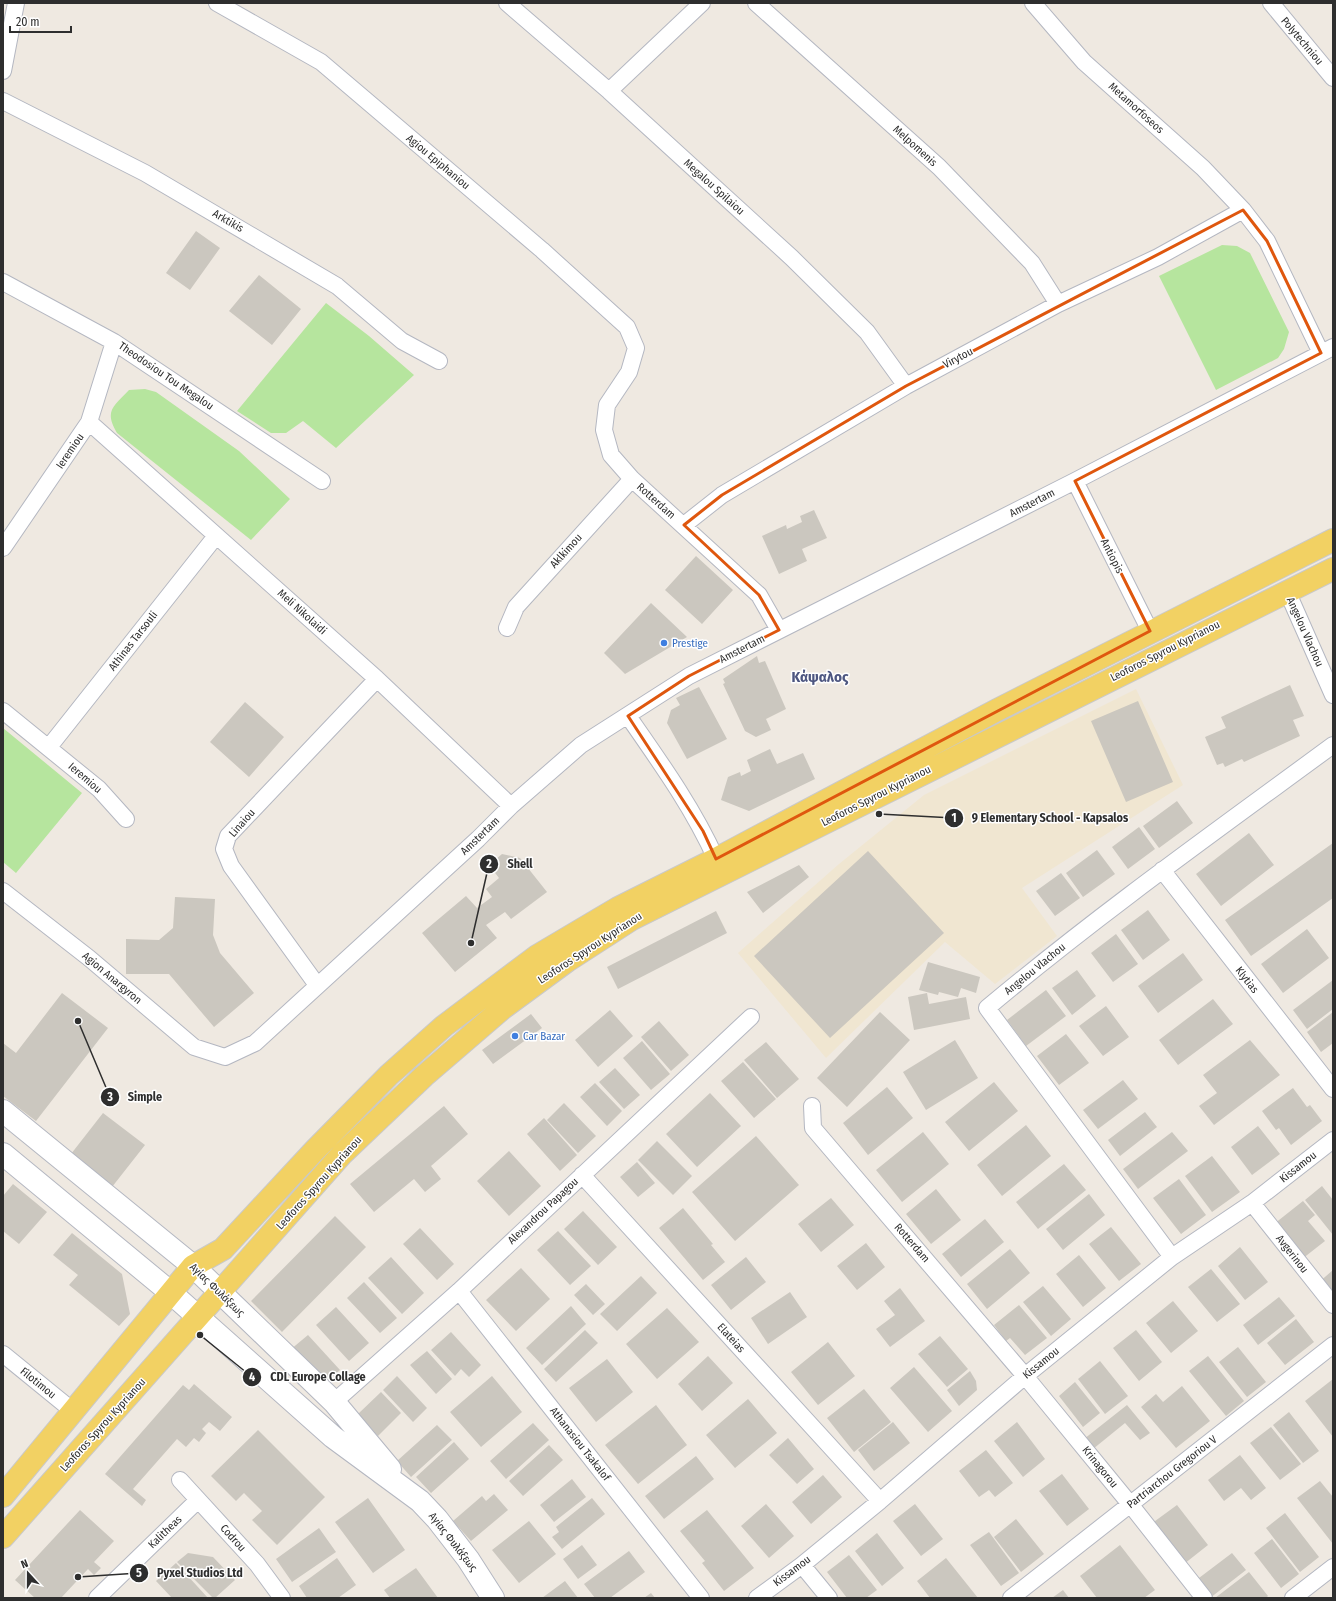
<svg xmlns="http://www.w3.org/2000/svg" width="1336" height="1601" font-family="'Fira Sans Condensed',sans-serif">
<rect width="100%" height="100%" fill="#efe9e1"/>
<path fill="#f0e6d1" d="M1136 689 1183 785 1022 888 1057 936 995 984 945 942 826 1058 738 953 839 864 924 795Z"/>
<path fill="#b6e59e" d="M1222 245 1237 246 1250 253 1289 332 1284 349 1278 358 1216 390 1159 276Z
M326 303 369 336 414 375 336 448 303 421 286 433H271L237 411Z
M145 389 156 392 239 451 290 499 251 540 117 433C104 411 113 407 129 390Z
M3 728 82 793 16 873 3 862Z"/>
<path fill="#cbc7bf" d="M196 231 220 248 190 290 166 273Z
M259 275 301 309 272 345 229 311Z
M814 510 827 538 802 549 807 561 779 574 762 536 786 525 787 529 802 522 800 516Z
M696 556 733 590 702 624 665 590Z
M651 603 687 637 625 674 604 653Z
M757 656 759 663 765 661 786 709 766 719 771 730 756 737 745 731 723 684 725 683 723 679Z
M1290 685 1304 716 1293 720 1300 736 1244 762 1242 759 1225 767 1223 763 1217 765 1205 737 1226 728 1221 717Z
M699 687 727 739 687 759 667 723 671 710 680 705 676 698Z
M1138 701 1173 782 1126 802 1091 721Z
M245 702 284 737 249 777 210 742Z
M770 749 777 764 803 753 815 779 749 811 721 800 728 777 740 772 741 776 751 771 747 760Z
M1177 801 1193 823 1159 848 1143 826Z
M1139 827 1155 849 1128 869 1112 847Z
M1249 833 1274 865 1221 906 1196 874Z
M1333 843V898L1251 956 1225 920Z
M1097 850 1115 874 1083 897 1066 873Z
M868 851 944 933 830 1038 754 956Z
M502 854 520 858 547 892 511 919 505 912 486 925 497 938 455 972 422 933 466 896 477 908 492 897 486 889 499 878 489 865Z
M799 865 809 877 763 913 747 892Z
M1061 873 1080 898 1055 916 1036 891Z
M175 897 215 899 213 935 220 953 254 993 214 1027 169 974H126V939L159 940 173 928Z
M1148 910 1170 940 1143 960 1121 930Z
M716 911 727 933 618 989 607 967Z
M1307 929 1329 958 1283 993 1261 964Z
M1116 934 1138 964 1113 982 1091 953Z
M1183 953 1203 980 1158 1013 1138 986Z
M928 962 980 977 976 993 961 988 958 997 939 992 938 995 919 990Z
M1077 970 1096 996 1072 1015 1052 988Z
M1333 980V1009L1307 1029 1293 1010Z
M1046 990 1066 1016 1026 1046 1007 1020Z
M62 993 108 1028 36 1121 3 1096V1043L16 1053Z
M927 993 929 1004 966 997 970 1019 914 1030 908 997Z
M1213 999 1233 1024 1178 1065 1159 1040Z
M1106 1006 1129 1037 1103 1056 1079 1026Z
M610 1010 633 1036 598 1067 575 1040Z
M880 1012 910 1040 847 1107 817 1078Z
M1333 1012V1043L1321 1052 1307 1032Z
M531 1014 542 1028 493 1064 482 1050Z
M659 1021 689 1055 671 1071 641 1037Z
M1066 1034 1089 1063 1059 1085 1037 1056Z
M955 1040 978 1078 926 1110 903 1072Z
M1250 1040 1280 1075 1214 1125 1199 1106 1217 1093 1203 1075Z
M642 1041 670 1074 651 1090 623 1058Z
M766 1042 799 1079 777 1098 744 1060Z
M743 1062 776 1099 754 1118 721 1081Z
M615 1068 640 1095 624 1109 599 1082Z
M1123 1080 1138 1099 1098 1129 1083 1110Z
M994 1082 1018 1111 969 1151 945 1122Z
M595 1083 622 1111 607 1126 580 1097Z
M887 1087 913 1118 868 1155 843 1123Z
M1293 1088 1307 1107 1310 1105 1322 1121 1291 1145 1279 1128 1276 1130 1262 1111Z
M710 1093 741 1126 697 1167 666 1134Z
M564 1103 596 1136 578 1153 547 1120Z
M444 1106 468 1134 431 1166 441 1179 425 1192 414 1179 374 1212 350 1184Z
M1145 1112 1157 1127 1120 1156 1108 1140Z
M103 1113 145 1145 112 1187 71 1154Z
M544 1118 577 1155 560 1171 527 1134Z
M1026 1125 1051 1156 1002 1196 977 1165Z
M1258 1126 1280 1154 1252 1175 1231 1147Z
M923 1132 949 1164 902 1202 876 1170Z
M1172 1132 1188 1151 1138 1189 1123 1169Z
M756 1136 799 1185 735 1241 692 1192Z
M657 1141 692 1176 673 1195 638 1160Z
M509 1151 541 1186 509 1216 477 1181Z
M1212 1156 1240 1192 1212 1212 1185 1176Z
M637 1162 655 1183 638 1197 620 1177Z
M1064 1164 1086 1190 1038 1229 1016 1202Z
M1179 1179 1206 1215 1181 1234 1153 1198Z
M13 1184 47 1212 19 1244 3 1231V1196Z
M1322 1186 1333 1200V1235L1305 1200Z
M936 1189 961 1220 931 1244 906 1214Z
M1089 1194 1105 1215 1063 1250 1046 1229Z
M831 1198 854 1225 821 1252 798 1224Z
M1303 1201 1315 1215 1308 1221 1325 1241 1302 1259 1274 1224Z
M683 1208 713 1244 711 1245 725 1262 703 1280 659 1228Z
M583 1211 617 1247 598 1265 564 1229Z
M335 1216 366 1247 282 1332 251 1301Z
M985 1219 1004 1242 961 1277 942 1254Z
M1111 1227 1141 1264 1119 1281 1089 1244Z
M420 1228 454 1264 437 1280 403 1244Z
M558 1231 591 1266 570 1285 537 1250Z
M72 1233 122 1274 130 1314 119 1326 69 1285 78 1275 53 1255Z
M866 1243 885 1267 857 1290 837 1266Z
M1240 1247 1268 1282 1245 1300 1218 1266Z
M1010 1249 1030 1273 987 1309 967 1284Z
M1079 1255 1106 1288 1083 1307 1056 1274Z
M391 1257 424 1293 402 1314 368 1278Z
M746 1257 766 1282 731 1310 711 1285Z
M521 1268 550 1299 516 1331 486 1300Z
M1211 1269 1240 1304 1217 1322 1188 1287Z
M1333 1270V1301L1318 1283Z
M641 1276 657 1293 617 1331 600 1314Z
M364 1282 397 1318 380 1333 347 1298Z
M586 1284 605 1304 593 1315 574 1295Z
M1043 1286 1071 1319 1051 1336 1023 1302Z
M900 1288 925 1321 890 1347 876 1329 895 1315 884 1301Z
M790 1292 807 1317 768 1344 751 1318Z
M1279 1297 1295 1316 1258 1345 1243 1325Z
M1173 1301 1198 1331 1171 1353 1146 1323Z
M1019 1305 1047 1338 1025 1355 1010 1338 1006 1341 994 1325Z
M571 1306 586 1324 542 1365 526 1348Z
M336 1307 369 1343 349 1361 316 1325Z
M667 1308 699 1342 657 1379 626 1344Z
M1296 1319 1314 1342 1285 1365 1267 1343Z
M585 1330 598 1343 556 1382 544 1369Z
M1136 1330 1162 1362 1139 1381 1113 1348Z
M451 1332 481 1365 469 1377 461 1369 455 1376 431 1350Z
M308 1335 340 1370 323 1385 290 1350Z
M940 1336 968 1369 947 1387 918 1354Z
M828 1342 855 1376 818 1405 791 1372Z
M1238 1347 1266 1382 1247 1397 1219 1362Z
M427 1351 452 1379 436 1394 410 1365Z
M708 1356 733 1383 702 1411 678 1384Z
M1208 1356 1244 1401 1226 1416 1189 1371Z
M607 1359 633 1392 596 1422 569 1388Z
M1100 1361 1128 1396 1105 1414 1078 1379Z
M914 1367 952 1411 928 1432 890 1388Z
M970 1371 976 1381 977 1390 959 1406 947 1390Z
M397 1376 427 1408 413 1422 383 1390Z
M492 1376 522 1412 481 1447 450 1412Z
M1333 1379V1437L1305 1401Z
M1075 1382 1100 1413 1083 1427 1059 1396Z
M194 1384 232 1417 220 1431 209 1422 202 1429 206 1433 199 1442 194 1438 186 1447 177 1439 133 1489 146 1500 142 1506 105 1474 183 1385 189 1390Z
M1182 1386 1210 1421 1176 1448 1141 1407 1156 1394 1163 1402Z
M864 1389 891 1422 854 1452 827 1418Z
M381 1392 401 1413 378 1436 358 1414Z
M748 1399 777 1433 735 1468 706 1435Z
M656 1405 687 1445 638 1484 605 1445Z
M1127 1405 1150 1433 1140 1440 1125 1423 1093 1449 1084 1439Z
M1289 1412 1319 1451 1303 1463 1273 1425Z
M893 1422 910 1443 874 1471 858 1450Z
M1017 1422 1045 1459 1023 1477 994 1441Z
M533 1423 549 1440 506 1479 490 1461Z
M437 1425 452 1440 411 1477 397 1461Z
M1271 1427 1301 1464 1280 1480 1250 1443Z
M258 1430 325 1497 277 1545 252 1520 262 1511 244 1493 236 1501 211 1476Z
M788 1438 814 1469 797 1484 769 1455Z
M454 1442 469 1459 431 1493 416 1477Z
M549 1445 563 1460 523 1496 509 1481Z
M986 1450 1013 1483 995 1497 989 1490 979 1497 959 1471Z
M1240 1455 1266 1488 1251 1500 1241 1488 1224 1501 1208 1480Z
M696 1456 714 1479 664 1519 645 1496Z
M1062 1474 1089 1509 1067 1526 1039 1491Z
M823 1475 842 1497 811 1524 792 1502Z
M572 1479 586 1497 554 1522 540 1505Z
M1320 1481 1333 1497V1544L1297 1498Z
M494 1494 508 1510 471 1541 453 1521 482 1496 486 1501Z
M368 1498 405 1550 373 1573 335 1522Z
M592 1498 605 1514 562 1549 552 1537 559 1532 556 1527Z
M766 1504 794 1536 769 1558 741 1526Z
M915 1504 943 1539 921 1556 893 1521Z
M1177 1505 1208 1545 1184 1564 1151 1524Z
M80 1510 114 1541 94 1562 101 1568 94 1575 88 1569 61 1598H35L15 1580Z
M707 1510 754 1568 724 1591 702 1563 705 1561 680 1531Z
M1285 1513 1319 1557 1300 1572 1266 1528Z
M1016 1519 1044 1554 1021 1572 994 1537Z
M529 1521 556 1554 519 1583 492 1550Z
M319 1528 336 1552 292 1582 276 1559Z
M989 1532 1019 1573 1001 1586 970 1545Z
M877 1533 904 1568 882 1586 855 1551Z
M1272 1539 1299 1574 1281 1588 1254 1553Z
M582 1545 597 1565 578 1579 563 1559Z
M1120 1545 1155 1590 1144 1598H1097L1080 1576Z
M629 1551 645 1572 610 1598H595L584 1584Z
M188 1553 213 1557 235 1580 215 1598H213L177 1562Z
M1232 1553 1246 1570 1210 1598 1195 1581Z
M849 1555 877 1590 866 1598H847L827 1572Z
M337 1558 356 1585 338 1598H307L299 1586Z
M946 1558 978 1598H930L917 1581Z
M176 1563 208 1598H172L156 1581Z
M416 1568 438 1598H390L384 1590Z
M1249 1572 1268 1596 1266 1598H1215Z
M565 1581 578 1598H542Z
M1063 1590 1069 1598H1052Z
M651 1593 655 1598H644Z"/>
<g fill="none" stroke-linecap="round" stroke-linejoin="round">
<defs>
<path id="street" d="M217 3 321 62 542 250 627 327 636 348 629 372 607 405 604 430 611 455 632 479 759 595 779 630
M507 3 609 91 792 258 867 332 906 386
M756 3 939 167 1032 263 1058 304
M1033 3 1084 62 1203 168 1243 210 1267 241 1321 353
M1271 3 1333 78
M3 71 16 3
M609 91 702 3
M3 101 145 173 337 286 402 341 439 361
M3 282 114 342 322 481
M89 422 377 679 511 806
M1075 481 1150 631
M684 525 722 495 906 386 1058 304 1158 257 1243 210
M3 548 89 422 114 342
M1287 591 1333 695
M507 628 516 607 632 479
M3 711 99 789 126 819
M628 716C660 762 693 808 716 859
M49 747 216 536
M1162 870 1333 1089
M3 891 89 958 194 1047 225 1057 255 1043 478 839 511 806 581 745 689 676 1075 481 1333 347
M317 985 231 866 224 849 228 836 377 679
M812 1106 813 1128 1025 1376 1130 1504 1204 1598
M582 1175 880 1501
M1252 1203 1333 1305
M1172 1257 987 1008C1098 915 1216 831 1333 745
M459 1291 701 1598
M3 1354 73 1411
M334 1402 459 1291 751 1017
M180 1480 257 1564 282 1598
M802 1565 829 1598
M97 1598 198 1500
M757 1598 802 1565 880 1501 1025 1376 1172 1257 1252 1203 1333 1140
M1011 1598 1333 1345
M1293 1598 1333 1567"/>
<path id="secondary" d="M3 1111 193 1266 334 1402 390 1469
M3 1154 170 1292 333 1437 420 1501 437 1519 468 1559 493 1598"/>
<path id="primary" d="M3 1496 193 1266 223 1249 315 1150 389 1075 444 1026 537 956 618 908 716 859 997 710 1333 540
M3 1537 342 1154 424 1076 503 1008 567 961 632 919 1333 569"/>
</defs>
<use href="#street" stroke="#b4b7c1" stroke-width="18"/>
<use href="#secondary" stroke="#b4b7c1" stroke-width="24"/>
<use href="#primary" stroke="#c9c9c9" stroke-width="24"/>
<use href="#street" stroke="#fff" stroke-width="16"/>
<use href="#secondary" stroke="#fff" stroke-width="22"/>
<use href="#primary" stroke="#f2d163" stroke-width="22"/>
</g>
<path fill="none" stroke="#df570e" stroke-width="3" stroke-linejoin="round" d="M1243 210 1267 241 1321 353 1075 481 1150 631 716 859 703 831 628 716 689 676 779 630 759 595 684 525 722 495 906 386Z"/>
<g fill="#3f7fe0" stroke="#fff" stroke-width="1.5">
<circle cx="664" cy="643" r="4"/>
<circle cx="515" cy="1036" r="4"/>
</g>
<g text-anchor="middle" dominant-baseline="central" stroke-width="3" stroke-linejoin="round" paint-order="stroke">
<g font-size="11" fill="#2e2e2e" stroke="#fff">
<text transform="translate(1302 41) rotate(50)">Polytechniou</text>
<text transform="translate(1136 108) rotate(42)">Metamorfoseos</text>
<text transform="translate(915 146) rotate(42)">Melpomenis</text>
<text transform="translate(438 162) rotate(40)">Agiou Epiphaniou</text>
<text transform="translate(714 187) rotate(42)">Megalou Spilaiou</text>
<text transform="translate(228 221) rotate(30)">Arktikis</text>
<text transform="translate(958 358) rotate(-28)">Virytou</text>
<text transform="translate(166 376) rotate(34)">Theodosiou Tou Megalou</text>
<text transform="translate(70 451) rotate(-56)">Ieremiou</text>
<text transform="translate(656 501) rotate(42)">Rotterdam</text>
<text transform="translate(1032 503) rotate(-27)">Amstertam</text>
<text transform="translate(566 551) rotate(-48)">Aklkimou</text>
<text transform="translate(1112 556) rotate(63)">Antiopis</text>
<text transform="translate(302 612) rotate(42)">Meli Nikolaidi</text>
<text transform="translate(1305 632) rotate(66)">Angelou Vlachou</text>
<text transform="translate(133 641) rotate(-52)">Athinas Tarsouli</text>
<text transform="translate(742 649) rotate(-27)">Amstertam</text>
<text transform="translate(1165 651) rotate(-27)">Leoforos Spyrou Kyprianou</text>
<text transform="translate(85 778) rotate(41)">Ieremiou</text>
<text transform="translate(876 796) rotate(-27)">Leoforos Spyrou Kyprianou</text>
<text transform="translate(242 823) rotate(-49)">Linaiou</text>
<text transform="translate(480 836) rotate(-44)">Amstertam</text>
<text transform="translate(590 948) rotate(-33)">Leoforos Spyrou Kyprianou</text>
<text transform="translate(1035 969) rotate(-39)">Angelou Vlachou</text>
<text transform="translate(112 978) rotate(40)">Agion Anargyron</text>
<text transform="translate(1247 980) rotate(52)">Klytias</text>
<text transform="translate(1298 1167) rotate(-38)">Kissamou</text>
<text transform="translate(319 1183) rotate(-48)">Leoforos Spyrou Kyprianou</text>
<text transform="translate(543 1211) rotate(-43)">Alexandrou Papagou</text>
<text transform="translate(912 1243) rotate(49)">Rotterdam</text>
<text transform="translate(1292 1254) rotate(52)">Avgerinou</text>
<text transform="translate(217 1290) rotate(44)">Αγίας Φυλάξεως</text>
<text transform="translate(731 1338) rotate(48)">Elateias</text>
<text transform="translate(1041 1363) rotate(-39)">Kissamou</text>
<text transform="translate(38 1383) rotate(39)">Filotimou</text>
<text transform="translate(103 1425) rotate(-48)">Leoforos Spyrou Kyprianou</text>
<text transform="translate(580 1444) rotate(52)">Athanasiou Tsakalof</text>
<text transform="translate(1100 1467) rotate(51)">Krinagorou</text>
<text transform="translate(1172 1472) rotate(-38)">Partriarchou Gregoriou V</text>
<text transform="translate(165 1532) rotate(-44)">Kalitheas</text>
<text transform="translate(233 1538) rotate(48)">Codrou</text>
<text transform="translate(453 1542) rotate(52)">Αγίας Φυλάξεως</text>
<text transform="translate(792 1571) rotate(-37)">Kissamou</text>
</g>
<g font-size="11" fill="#366cbe" stroke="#fff" text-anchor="start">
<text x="672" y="643">Prestige</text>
<text x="523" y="1036">Car Bazar</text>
</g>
<g font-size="15" font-weight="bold" fill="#4d5680" stroke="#fff">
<text x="820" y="677">Κάψαλος</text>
</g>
</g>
<path fill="none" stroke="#2e2e2e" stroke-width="1.5" d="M879 814L954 818M471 943L489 864M78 1021L110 1097M200 1335L252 1377M78 1577L139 1573"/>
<g fill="#2e2e2e" stroke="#fff" stroke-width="1.5">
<circle cx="879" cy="814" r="4"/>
<circle cx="471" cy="943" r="4"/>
<circle cx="78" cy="1021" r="4"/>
<circle cx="200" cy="1335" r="4"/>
<circle cx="78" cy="1577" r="4"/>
<circle cx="954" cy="818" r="10"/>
<circle cx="489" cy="864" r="10"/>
<circle cx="110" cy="1097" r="10"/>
<circle cx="252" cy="1377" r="10"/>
<circle cx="139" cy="1573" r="10"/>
</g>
<g font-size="12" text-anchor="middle" font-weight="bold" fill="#fff">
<text x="954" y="822">1</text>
<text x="489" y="868">2</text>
<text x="110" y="1101">3</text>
<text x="252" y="1381">4</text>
<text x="139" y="1577">5</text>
</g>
<g font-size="12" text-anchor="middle" font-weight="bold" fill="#2e2e2e" stroke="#fff" stroke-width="3" stroke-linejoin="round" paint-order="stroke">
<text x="1050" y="822">9 Elementary School - Kapsalos</text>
<text x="520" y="868">Shell</text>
<text x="145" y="1101">Simple</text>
<text x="318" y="1381">CDL Europe Collage</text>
<text x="200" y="1577">Pyxel Studios Ltd</text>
</g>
<rect width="1336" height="1601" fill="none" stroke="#2e2e2e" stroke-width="8"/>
<g transform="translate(28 1573) rotate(339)" stroke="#ffffff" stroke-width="3" paint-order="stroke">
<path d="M0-3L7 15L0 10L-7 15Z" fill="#2e2e2e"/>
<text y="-6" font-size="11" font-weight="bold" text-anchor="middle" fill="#2e2e2e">N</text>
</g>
<path d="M10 26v6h61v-6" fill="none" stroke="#2e2e2e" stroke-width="2"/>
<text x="16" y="26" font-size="12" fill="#2e2e2e" stroke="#ffffff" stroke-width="3" paint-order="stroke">20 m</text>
</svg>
